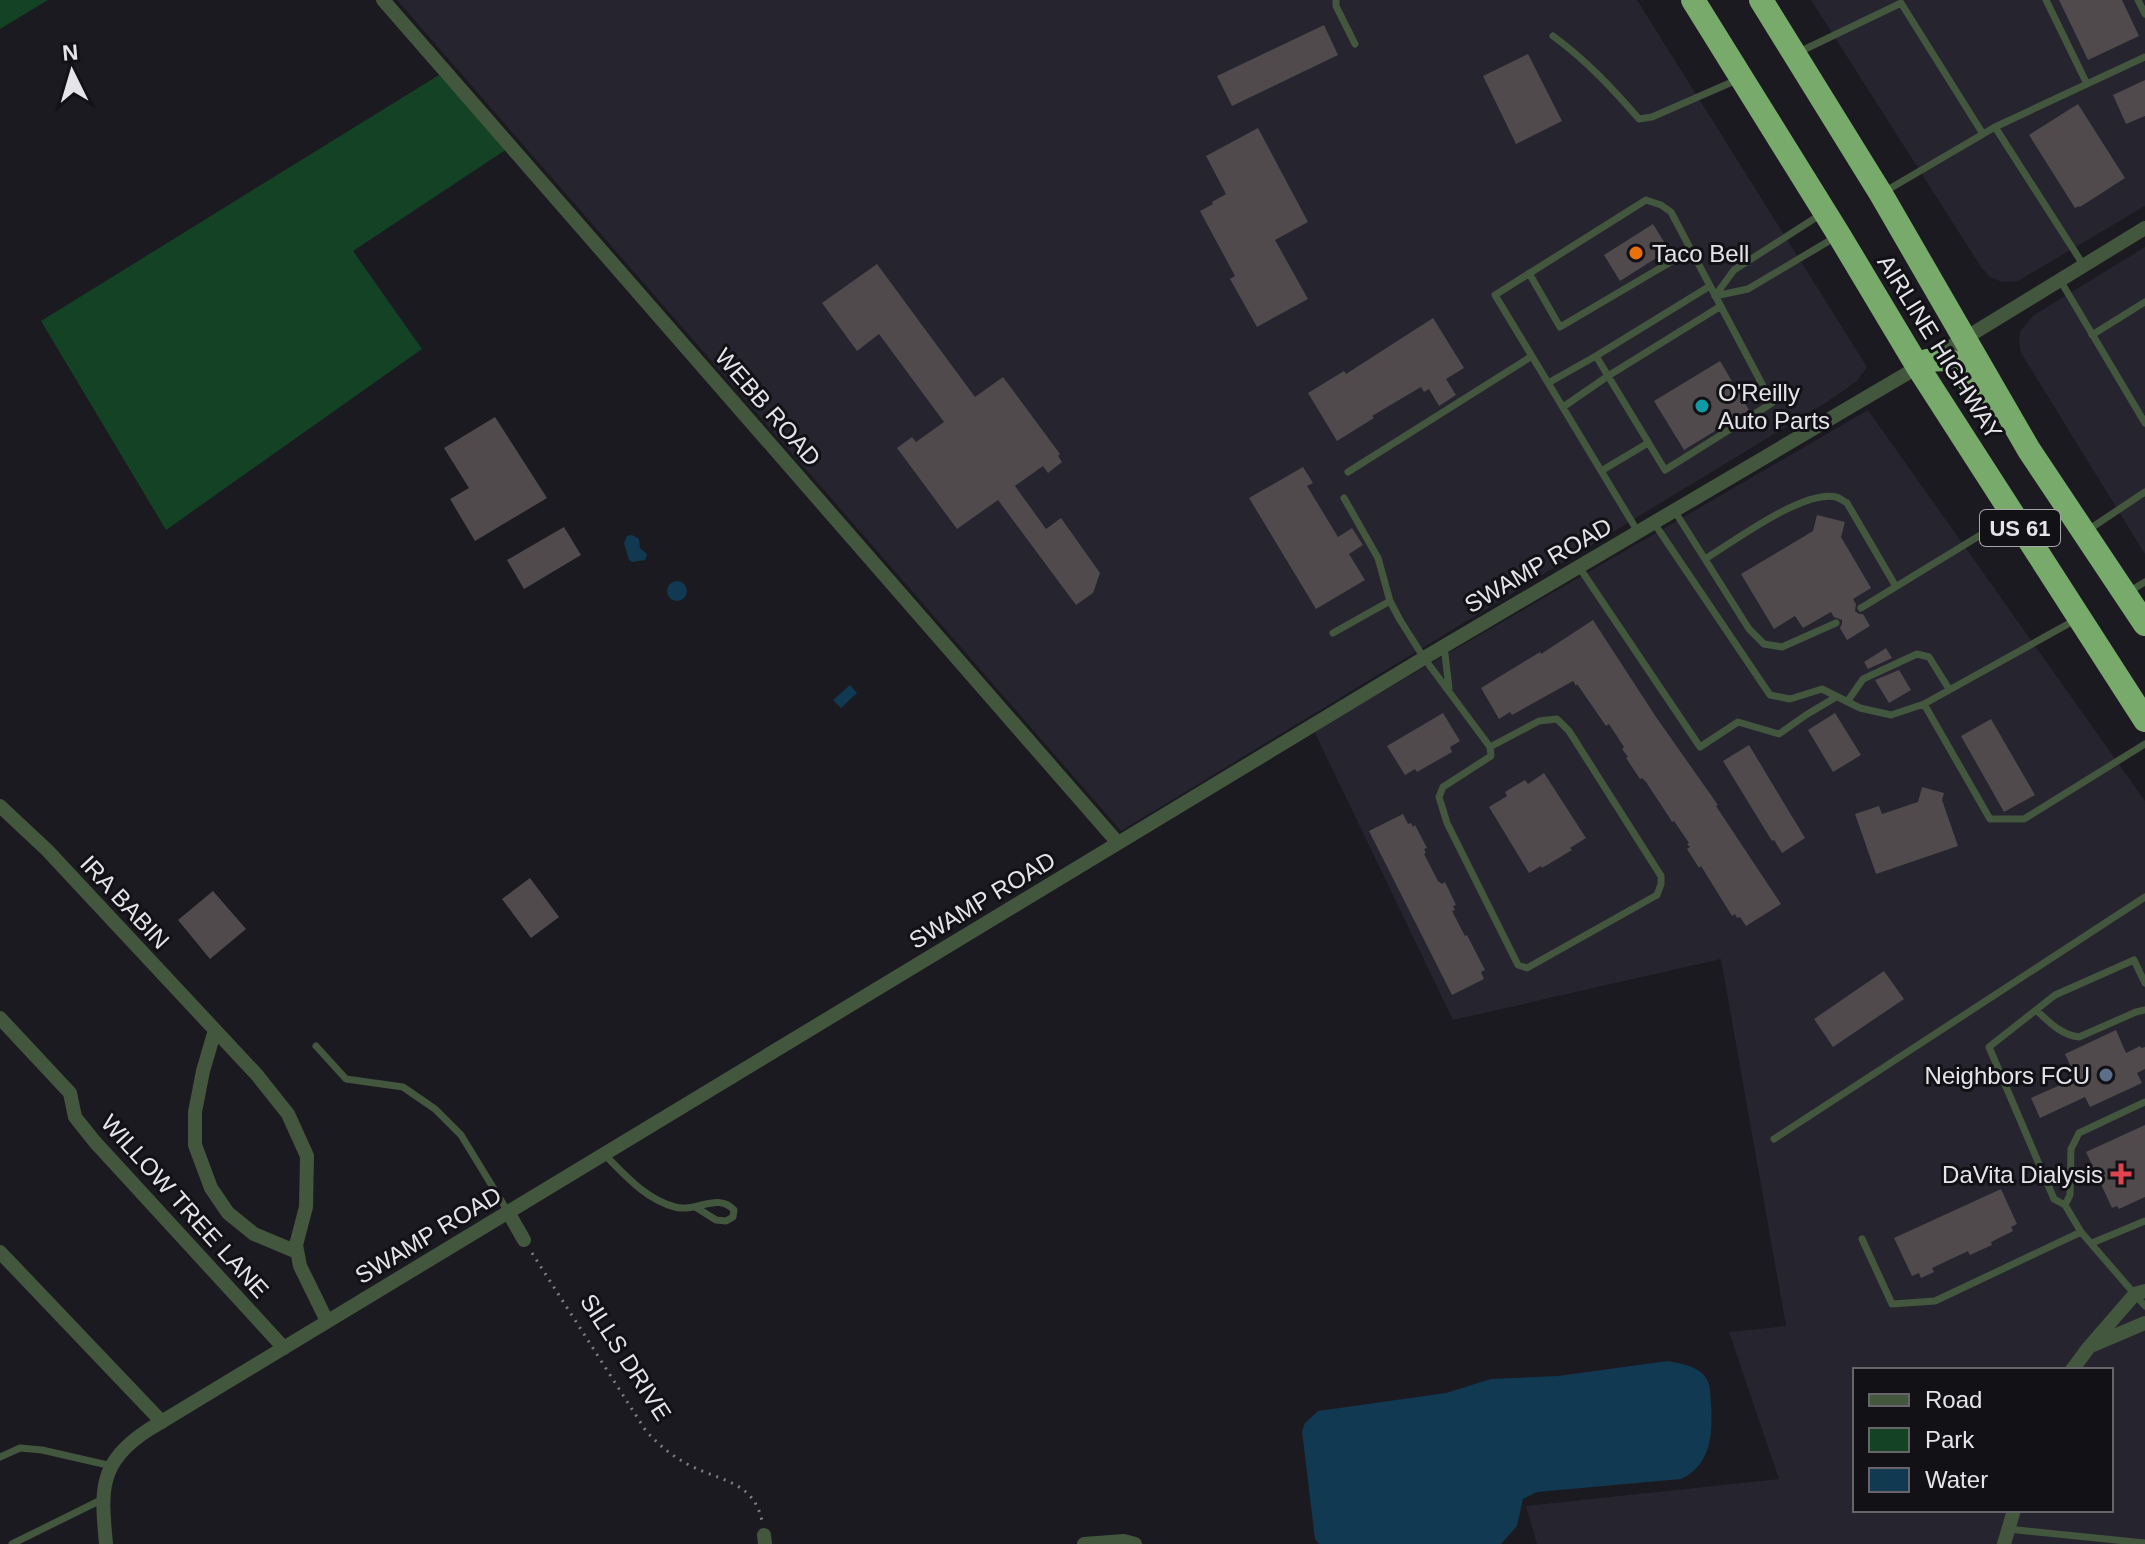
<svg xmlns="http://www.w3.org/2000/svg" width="2145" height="1544" font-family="Helvetica,sans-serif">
<rect width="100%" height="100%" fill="#1b1a20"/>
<path fill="#25242f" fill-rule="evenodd" d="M397 0H1637L1867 367 1857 381 1827 402 1121 831Z
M1811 0H2145V206L2018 281 2002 282 1990 277 1981 267Z
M2145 247V554L2021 353 2019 341 2020 332 2034 315Z
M1868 410 2145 801V1544H1537L1526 1506 1779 1479 1729 1332 1786 1326 1721 959 1453 1020 1314 731ZM1855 1370H2111V1510H1855Z"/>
<path fill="#134225" d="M0 0H48L0 29Z
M439 75 507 149 353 251 422 349 166 530 41 321Z"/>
<path fill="#123952" d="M632 535 639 539 640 548 647 554 645 560 632 562 629 560 624 543 627 536Z
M667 591a10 10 0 1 1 20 0a10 10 0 1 1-20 0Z
M850 685 857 693 841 708 833 700Z
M1668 1361C1681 1364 1693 1365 1703 1374 1711 1382 1710 1393 1711 1403 1713 1434 1711 1465 1681 1479L1537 1492 1523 1499 1517 1526 1501 1544H1319L1315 1539 1302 1431 1305 1423 1318 1411 1446 1393 1491 1379 1558 1376Z"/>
<path fill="#504a4d" d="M2059 0H2122L2139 36 2088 60Z
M1324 25 1338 55 1232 106 1217 76Z
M1528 54 1562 121 1516 144 1483 76Z
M2145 80V116L2126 124 2113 95Z
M2078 104 2125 178 2080 207 2079 206 2075 208 2029 135Z
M1258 128 1308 222 1275 240 1308 299 1257 327 1230 279 1235 276 1200 211 1213 204 1212 202 1226 194 1206 156Z
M1653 224 1669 250 1620 281 1604 255Z
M877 264 975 397 1003 377 1060 454 1058 456 1062 462 1048 473 1043 466 1015 486 1046 529 1061 518 1100 573 1093 593 1076 605 998 500 957 529 897 448 912 437 916 442 944 422 879 334 857 351 822 303Z
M1433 318 1464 368 1446 379 1456 395 1439 406 1429 389 1424 392 1421 387 1372 416 1374 418 1337 441 1308 393 1344 371 1346 374Z
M1720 361 1749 410 1684 450 1654 401Z
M495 417 547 498 475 541 450 499 469 488 444 448Z
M1303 467 1313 483 1307 486 1338 537 1352 528 1363 545 1349 554 1365 580 1316 609 1249 498Z
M1817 515 1845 522 1841 537 1871 588 1853 599 1856 604 1855 611 1859 614H1863L1870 626 1847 640 1840 628 1842 624V620L1834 617 1831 612 1803 628 1795 616 1774 629 1741 574 1813 531Z
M564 527 581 555 524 589 507 560Z
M1593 620 1656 717 1718 805 1716 806 1781 904 1746 926 1740 917 1737 918 1735 914 1732 916 1701 866 1699 868 1687 849 1690 847 1687 844 1689 843 1674 821 1672 822 1669 817 1646 782 1642 778 1640 779 1626 758 1628 757 1622 749 1624 747 1609 724 1606 726 1577 684 1576 686 1573 681 1512 715 1510 712 1499 719 1481 688 1540 652 1541 654Z
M1886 648 1892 658 1868 669 1864 662Z
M1899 670 1911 690 1889 703 1875 680Z
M1443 713 1460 741 1450 747 1452 752 1417 772 1415 769 1405 775 1387 746Z
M1835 713 1861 755 1833 772 1808 730Z
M1991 719 2035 795 2004 812 1961 736Z
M1749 745 1805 838 1782 853 1774 840 1772 841 1723 761Z
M1544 773 1586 838 1570 848 1572 850 1542 868 1541 866 1529 873 1489 807 1507 796 1505 792 1525 780 1528 784Z
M1922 787 1944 793 1942 800 1958 846 1876 874 1855 814 1879 806 1882 814 1918 802Z
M1403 814 1408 824 1411 823 1413 827 1415 825 1427 848 1424 849 1426 853 1424 854 1438 881 1442 884 1445 882 1456 905 1453 906 1455 910 1452 911 1465 936 1467 935 1485 970 1481 972 1484 979 1452 995 1369 831Z
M530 878 559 917 531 938 502 899Z
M213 891 246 929 210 959 178 920Z
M1884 971 1904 999 1833 1047 1814 1019Z
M2116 1030 2126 1053 2140 1046 2141 1048 2145 1047V1069L2137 1073 2142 1083 2090 1107 2085 1097 2040 1118 2031 1098 2076 1078 2065 1054Z
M2145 1125V1197L2119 1209 2117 1206 2112 1208 2086 1152Z
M2001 1189 2017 1224 2011 1227 2013 1231 1991 1242 1992 1245 1970 1255 1968 1251 1932 1268 1934 1272 1921 1278 1919 1273 1912 1276 1894 1238Z"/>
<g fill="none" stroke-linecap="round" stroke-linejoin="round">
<path stroke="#7d7d82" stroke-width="3" stroke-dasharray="2 6" stroke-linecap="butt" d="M532 1253 646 1431C660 1446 673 1457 691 1466 721 1481 754 1482 762 1521"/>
<path stroke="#43563e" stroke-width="7" d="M1336 0V6L1355 44
M2046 0 2087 84
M2138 0 2145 14
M1553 36C1586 60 1613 89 1639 119L1652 117 1739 79
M1797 53 1901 3 1983 134
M1995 127 2145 57
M1884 192 1995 127 2084 266
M1529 273 1560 327 1691 250
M2060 280 2145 423
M1715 296 1734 270 1823 213
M1715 296 1748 289 1834 238
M2092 335 2145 302
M1596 356 1665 470 1772 403 1671 212 1661 205 1646 200 1495 295 1638 532
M1548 383 1596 356 1710 286
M1563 407 1608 376 1721 306
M1601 471 1648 443
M1348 472 1532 356
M1344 498 1378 558 1390 601 1400 620 1424 658 1490 747 1491 756 1443 787 1439 797 1447 823 1518 965 1527 968 1657 895 1661 884V876L1569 731 1557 719 1539 721 1490 747
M1674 510 1749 629 1764 644 1782 647 1836 623
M1654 523 1770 695 1790 699 1822 689 1860 708 1891 715 1924 704
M2088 530 2145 492
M1705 559C1733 542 1804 489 1836 497 1840 498 1843 501 1847 503L1895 585
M1579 567 1700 747 1738 722 1779 734 1806 715 1836 697
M2127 593 2145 582
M1861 608 2010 517
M2077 619 1924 704 1990 819H2024L2145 744
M1333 633 1390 601
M1444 646 1449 688
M1847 702 1863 679 1917 654 1929 657 1949 689
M2145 983 2134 960 2055 995 1989 1047 2054 1199 2065 1205 2081 1232 2145 1306
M2036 1010C2049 1022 2061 1035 2079 1037L2136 1012 2145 1010
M316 1046 346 1079 403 1087 435 1109 461 1135 508 1212
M1774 1139 2145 897
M604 1154C625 1175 645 1199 675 1207 696 1213 717 1192 734 1210L733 1217 726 1221 716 1220 697 1208
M2065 1205 2070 1195 2071 1149 2079 1133 2145 1102
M1862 1239 1892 1304 1935 1301 2081 1232
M2092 1243 2145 1221
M0 1457 20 1448 42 1450 112 1466
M2008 1529 2145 1543
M12 1544 101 1500"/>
<path stroke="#43563e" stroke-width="14" d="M383 0 1118 843
M0 806 47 850 257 1075 288 1114 307 1156 306 1207 296 1245 300 1266 327 1321
M0 1018 70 1093 75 1117 95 1142 284 1348
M215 1030 203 1071 195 1112V1145L211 1188 228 1213 254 1234 297 1252
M508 1212 524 1240
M0 1252 162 1422
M2093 1345 2145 1323
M2072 1370 2089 1347 2135 1294 2145 1291
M764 1535 765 1544
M106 1544C101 1490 98 1463 148 1430L1424 658 1918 367 2145 228
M1084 1544 1124 1541 1135 1544
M2004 1544 2014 1510"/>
<path stroke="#78aa6b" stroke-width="24" d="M1693 0 1839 235 1918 367 2145 720
M1761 0 1881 194 2029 450 2145 624
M1927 361C1941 358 1950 358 1961 368L1990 414"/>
</g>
<circle fill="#e8710a" stroke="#121116" stroke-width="3" cx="1636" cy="253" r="8"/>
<circle fill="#0f9aa8" stroke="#121116" stroke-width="3" cx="1702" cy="406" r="8"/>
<circle fill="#5c6f8a" stroke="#121116" stroke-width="3" cx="2106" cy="1075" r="8"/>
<path fill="#e0444e" stroke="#121116" stroke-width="3" d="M2117 1162h8v8h8v8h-8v8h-8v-8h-8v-8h8z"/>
<g text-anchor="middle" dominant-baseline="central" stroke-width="6" stroke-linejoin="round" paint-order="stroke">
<rect fill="#121116" stroke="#a6a5aa" stroke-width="2" x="1980" y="510" width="80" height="36" rx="6"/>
<g font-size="22" font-weight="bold" fill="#e5e5e9">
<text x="2020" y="528">US 61</text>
</g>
<g font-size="24" fill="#e5e5e9" stroke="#121116" text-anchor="start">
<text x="1652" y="253">Taco Bell</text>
<text x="1718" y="392">O'Reilly<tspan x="1718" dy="28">Auto Parts</tspan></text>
<text x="2090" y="1075" text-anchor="end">Neighbors FCU</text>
<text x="2103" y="1174" text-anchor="end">DaVita Dialysis</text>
</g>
<g font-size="24" fill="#e5e5e9" stroke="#121116">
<text transform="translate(1940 347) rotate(58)">AIRLINE HIGHWAY</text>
<text transform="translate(768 407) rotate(49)">WEBB ROAD</text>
<text transform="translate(1538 565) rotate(-30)">SWAMP ROAD</text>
<text transform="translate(982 900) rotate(-31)">SWAMP ROAD</text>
<text transform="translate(125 902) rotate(47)">IRA BABIN</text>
<text transform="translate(185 1206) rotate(48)">WILLOW TREE LANE</text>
<text transform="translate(428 1235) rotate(-31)">SWAMP ROAD</text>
<text transform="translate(626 1357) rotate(57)">SILLS DRIVE</text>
</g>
</g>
<rect x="1853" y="1368" width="260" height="144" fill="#121116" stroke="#66666a" stroke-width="2"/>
<rect x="1869" y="1394" width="40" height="12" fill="#43563e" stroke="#66666a" stroke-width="2"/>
<text x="1925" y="1408" font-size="24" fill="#e5e5e9">Road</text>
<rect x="1869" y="1428" width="40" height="24" fill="#134225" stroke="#66666a" stroke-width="2"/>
<text x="1925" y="1448" font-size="24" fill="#e5e5e9">Park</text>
<rect x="1869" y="1468" width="40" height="24" fill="#123952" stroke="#66666a" stroke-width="2"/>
<text x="1925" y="1488" font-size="24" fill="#e5e5e9">Water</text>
<g transform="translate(72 72) rotate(355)" stroke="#121116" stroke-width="6" paint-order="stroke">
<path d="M0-6L14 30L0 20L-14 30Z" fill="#e5e5e9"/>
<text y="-12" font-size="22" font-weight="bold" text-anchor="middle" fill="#e5e5e9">N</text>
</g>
</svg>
